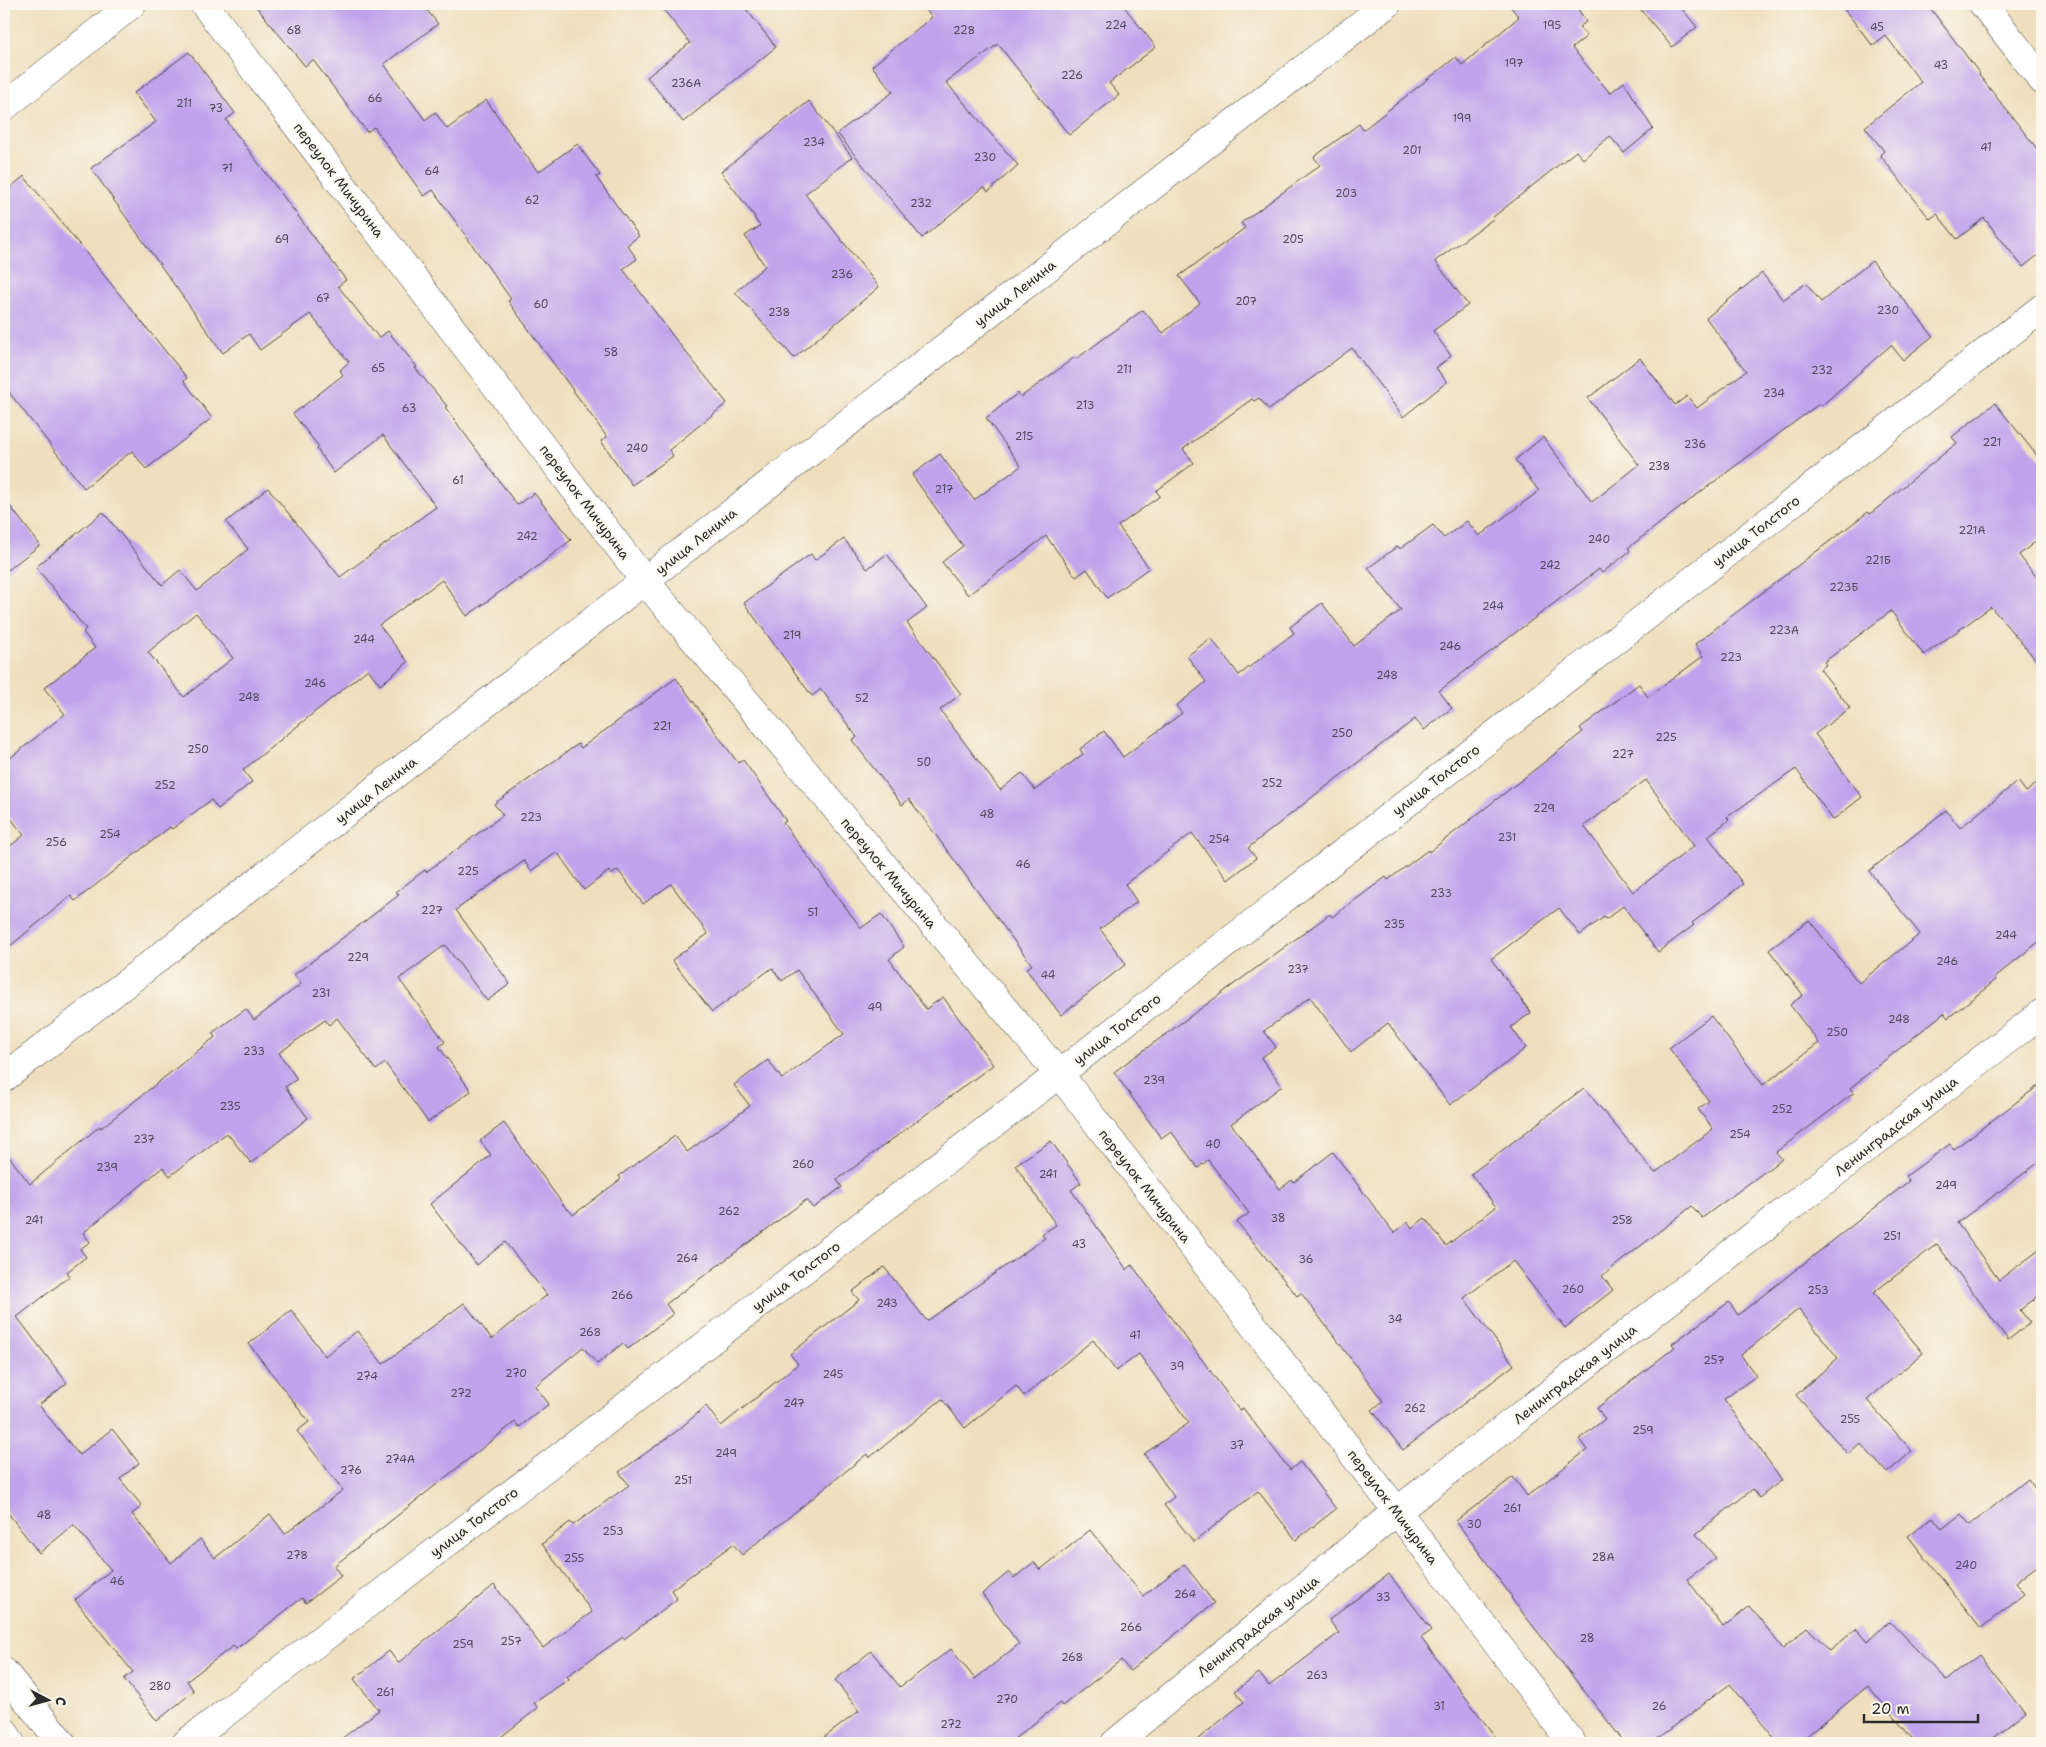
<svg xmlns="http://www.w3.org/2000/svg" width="2046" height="1747" font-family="'Shantell Sans',sans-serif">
<rect width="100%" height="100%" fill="#fbf7ec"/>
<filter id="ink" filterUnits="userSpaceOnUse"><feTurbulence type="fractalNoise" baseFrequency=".02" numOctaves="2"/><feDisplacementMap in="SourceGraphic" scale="10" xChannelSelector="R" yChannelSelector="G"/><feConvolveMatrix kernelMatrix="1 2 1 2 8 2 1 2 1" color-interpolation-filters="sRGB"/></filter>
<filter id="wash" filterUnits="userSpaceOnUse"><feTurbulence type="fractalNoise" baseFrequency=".0096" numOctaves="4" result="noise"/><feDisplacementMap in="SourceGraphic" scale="20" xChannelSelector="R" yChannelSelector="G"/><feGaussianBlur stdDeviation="1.12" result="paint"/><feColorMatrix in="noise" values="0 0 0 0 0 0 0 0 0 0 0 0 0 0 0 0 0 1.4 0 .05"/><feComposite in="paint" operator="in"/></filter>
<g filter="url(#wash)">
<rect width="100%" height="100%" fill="#efdfbe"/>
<g id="blocks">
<path fill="#c0a3ec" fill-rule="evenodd" d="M254 4H422L438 24 384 64 425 120 435 112 447 129 486 100 538 172 577 144 600 175 596 177 639 236 627 245 637 259 623 269 676 340 727 403 669 450 673 456 632 485 601 441 607 437 508 301 511 299 433 190 424 196 374 127 367 132 313 60 305 66Z
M659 4H742L776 47 683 122 647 77 690 43Z
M921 4H1122L1156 47 1109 83 1119 95 1069 135 998 44 946 82 1018 165 988 192 984 187 922 238 837 133 893 92 872 66 932 17Z
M1508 4H1575L1586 22 1579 27 1587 36 1572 48 1610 93 1624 82 1653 129 1624 153 1610 136 1583 159 1576 151 1492 218 1493 219 1435 261 1468 305 1433 331 1451 356 1436 368 1447 382 1403 417 1352 348 1269 410 1259 398 1254 401 1252 399 1183 449 1194 463 1156 491 1160 496 1118 526 1149 568 1107 598 1087 569 1076 577 1046 536 968 595 942 562 963 546 912 475 940 454 974 500 1021 466 986 418 1018 393 1021 397 1075 357 1076 359 1143 310 1163 333 1200 303 1179 276 1245 228 1241 223 1320 165 1314 157 1359 124 1363 130 1456 57 1462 65 1519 17Z
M1636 4H1678L1697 27 1672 47Z
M1840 4H1927L1980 74 1979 75 2042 155V252L2023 267 1984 218 1957 239 1937 214 1930 219 1880 155 1884 151 1865 127 1921 82 1886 36 1873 46Z
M189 52 235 113 226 120 346 280 338 286 379 338 388 331 417 367 415 368 447 406 445 407 517 505 534 493 571 540 520 580 519 578 467 616 442 580 379 625 408 662 380 685 368 669 243 770 252 782 218 809 211 800 172 829 170 827 75 901 71 896 4 951V851L24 835 4 810V763L65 714 44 688 95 648 83 632 86 629 36 567 103 512 162 585 180 570 197 591 248 549 226 522 268 488 340 577 436 507 383 435 334 473 317 449 319 447 293 414 343 375 340 370 349 362 310 314 260 350 249 334 223 353 91 168 156 122 134 93ZM196 613 233 658 184 697 148 652Z
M809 101 852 157 805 194 879 287 794 358 735 292 765 266 745 236 760 226 754 218 755 217 721 172Z
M24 176 187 378 184 381 212 418 146 469 132 451 84 488 4 386V193Z
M1872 261 1933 336 1903 360 1891 345 1821 406 1819 404 1703 490 1628 548 1630 551 1602 573 1599 569 1439 691 1452 708 1424 730 1415 719 1315 795 1248 848 1256 858 1228 880 1192 833 1125 884 1137 902 1100 929 1126 964 1061 1015 1026 969 1032 965 909 799 902 805 852 740 857 737 821 689 812 696 744 603 811 554 815 560 844 539 867 569 887 554 927 608 907 623 961 694 940 710 1000 790 1022 773 1035 790 1083 754 1080 749 1104 731 1123 757 1182 713 1176 706 1206 682 1187 656 1211 638 1239 675 1294 633 1290 627 1322 603 1354 646 1401 610 1368 568 1398 546 1400 549 1433 525 1444 538 1467 521 1479 536 1539 491 1515 460 1543 437 1592 502 1639 465 1588 398 1640 358 1675 405 1687 396 1697 408 1746 371 1706 318 1762 273 1783 300 1806 283 1821 302Z
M1995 403 2042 462V536L2019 555 2042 584V667L1991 607 1924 655 1891 611 1824 662 1826 665 1820 669 1850 708 1815 734 1862 797 1833 820 1796 769 1727 817 1729 820 1708 836 1743 884 1692 923 1694 925 1658 952 1623 906 1606 919 1604 917 1580 935 1559 908 1491 959 1531 1013 1511 1027 1526 1048 1450 1105 1388 1023 1351 1052 1310 997 1264 1031 1276 1047 1261 1058 1282 1086 1231 1124 1280 1189 1292 1180 1294 1182 1333 1152 1394 1233 1408 1222 1412 1228 1425 1218 1446 1246 1496 1207 1471 1174 1584 1088 1655 1173 1713 1129 1698 1109 1709 1101 1669 1048 1711 1016 1763 1085 1819 1043 1790 1005 1803 995 1769 950 1809 920 1859 983 1920 934 1869 871 1946 810 1960 828 2018 781 2026 792 2042 779V939L1994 978 1996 980 1948 1018 1944 1013 1850 1088 1854 1093 1776 1152 1782 1159 1702 1218 1692 1206 1602 1276 1613 1290 1565 1328 1513 1261 1464 1298 1514 1365 1403 1450 1372 1410 1383 1401 1301 1293 1297 1296 1237 1222 1249 1213 1208 1160 1198 1168 1171 1131 1161 1138 1114 1072 1330 914 1332 917 1386 877 1388 880 1428 850 1429 852 1583 732 1580 728 1639 684 1648 697 1703 656 1695 644 1868 512 1870 514 1957 443 1952 437ZM1646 780 1694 846 1633 892 1584 826Z
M4 498 40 545 4 573Z
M676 678 738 763 743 760 786 821 783 823 861 928 881 914 904 947 889 959 926 1009 943 997 993 1065 837 1180 842 1187 813 1208 806 1200 666 1304 673 1314 628 1349 623 1343 597 1364 583 1347 535 1386 549 1404 519 1427 515 1422 334 1566 341 1576 306 1603 302 1598 236 1649 233 1646 187 1681 194 1691 157 1721 124 1679 133 1672 75 1600 111 1570 74 1525 39 1553 4 1508V1150L30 1184 100 1126 101 1128 215 1037 212 1033 246 1009 254 1020 301 984 294 975 399 895 396 892 425 870 426 872 503 815 494 804 578 744 581 748ZM557 852 584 890 609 871 611 875 618 870 643 904 671 884 708 934 672 960 712 1012 772 968 782 981 797 970 844 1034 782 1079 768 1060 734 1085 750 1106 687 1152 675 1136 619 1176 621 1179 573 1215 568 1209 567 1210 504 1123 480 1141 491 1155 430 1204 477 1265 505 1242 547 1295 492 1339 464 1303 383 1364 357 1331 325 1356 291 1310 249 1344 309 1422 297 1431 343 1490 285 1534 270 1514 215 1558 200 1539 171 1563 132 1514 142 1506 120 1479 139 1463 112 1429 79 1455 39 1405 67 1383 17 1317 70 1276 67 1272 86 1257 80 1249 90 1242 83 1233 163 1167 170 1176 227 1133 251 1163 308 1118 285 1087 297 1079 279 1053 325 1020 329 1025 337 1018 376 1070 385 1063 428 1122 471 1091 439 1047 445 1042 399 979 445 945 487 1001 510 984 456 910 524 861 531 871Z
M2042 1083V1160L1957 1223 1999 1280 2042 1248V1293L2020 1310 2030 1323 2008 1340 1937 1244 1873 1293 1923 1353 1867 1400 1912 1451 1887 1473 1860 1443 1848 1454 1796 1395 1838 1358 1799 1309 1741 1355 1756 1376 1724 1399 1782 1480 1759 1498 1753 1489 1696 1534 1716 1558 1687 1579 1723 1627 1750 1606 1783 1649 1807 1627 1830 1651 1856 1629 1867 1642 1889 1621 1946 1680 1979 1654 2025 1714 1987 1743H1916L1868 1686 1798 1743H1778L1730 1684 1652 1743H1625L1511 1598 1512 1597 1456 1521 1513 1477 1527 1496 1587 1450 1579 1439 1605 1419 1597 1408 1675 1347 1672 1344 1729 1302 1738 1315 1909 1181 1906 1176 1950 1144 1954 1149Z
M1051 1141 1081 1183 1071 1190 1127 1270 1132 1265 1239 1410 1243 1408 1290 1470 1300 1462 1336 1509 1296 1540 1258 1491 1194 1542 1164 1505 1174 1497 1144 1454 1189 1423 1139 1354 1116 1371 1093 1340 1024 1396 1016 1386 965 1428 942 1399 869 1458 867 1454 742 1555 733 1544 671 1590 677 1599 624 1639 623 1637 567 1676 569 1679 534 1703 538 1708 493 1743H336L379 1710 354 1679 389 1651 398 1663 494 1585 543 1648 592 1612 542 1544 570 1522 573 1525 629 1485 619 1472 677 1431 706 1406 721 1426 798 1364 790 1354 859 1300 852 1292 884 1267 927 1321 1045 1238 1042 1234 1056 1225 1015 1165Z
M2028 1479 2042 1498V1562L2015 1583 2024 1594 1981 1628 1908 1536 1933 1517 1942 1529 1961 1514 1970 1525Z
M1090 1530 1143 1596 1184 1564 1214 1603 1130 1671 1121 1660 1062 1706 1060 1703 1009 1743H817L859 1711 835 1680 871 1651 900 1687 951 1649 975 1679 1019 1644 982 1594 1009 1572 1014 1578 1034 1562 1040 1570Z
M1389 1574 1432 1630 1421 1638 1500 1743H1193L1244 1702 1235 1691 1259 1673 1269 1686 1339 1633 1329 1620Z"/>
</g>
</g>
<g filter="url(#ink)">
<use href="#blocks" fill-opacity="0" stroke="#484641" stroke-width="1"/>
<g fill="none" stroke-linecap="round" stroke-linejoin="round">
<defs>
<path id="minor" d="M204 4 645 581 1059 1074 1397 1511 1572 1743
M1983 4 2042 80
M4 107 132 4
M186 1743 1059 1074 2042 308
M1115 1743 1397 1511 2042 1013"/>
<path id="tertiary" d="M4 1078 1387 4
M4 1672 62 1743
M4 1731 11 1743"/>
</defs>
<use href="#minor" stroke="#484641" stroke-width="29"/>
<use href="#tertiary" stroke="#484641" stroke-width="29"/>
<use href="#minor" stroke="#fff" stroke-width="28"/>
<use href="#tertiary" stroke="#fff" stroke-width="28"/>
</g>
</g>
<g text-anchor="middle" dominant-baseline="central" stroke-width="4" stroke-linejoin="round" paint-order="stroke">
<g font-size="11" fill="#50495b">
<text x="1116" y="25">224</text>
<text x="1552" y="25">195</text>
<text x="1877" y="27">45</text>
<text x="294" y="30">68</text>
<text x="964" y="30">228</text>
<text x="1514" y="63">197</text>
<text x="1941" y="65">43</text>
<text x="1072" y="75">226</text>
<text x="686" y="83">236А</text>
<text x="375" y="98">66</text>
<text x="184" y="103">211</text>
<text x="216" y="108">73</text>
<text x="1462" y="118">199</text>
<text x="814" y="142">234</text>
<text x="1986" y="147">41</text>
<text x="1412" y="150">201</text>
<text x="985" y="157">230</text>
<text x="227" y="168">71</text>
<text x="432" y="171">64</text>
<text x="1346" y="193">203</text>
<text x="532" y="200">62</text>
<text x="921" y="203">232</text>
<text x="282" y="239">69</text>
<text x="1293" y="239">205</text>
<text x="842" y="274">236</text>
<text x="323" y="298">67</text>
<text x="1246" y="301">207</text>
<text x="541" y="304">60</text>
<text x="1888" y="310">230</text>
<text x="779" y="312">238</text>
<text x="611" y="352">58</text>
<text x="378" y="368">65</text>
<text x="1124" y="369">211</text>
<text x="1822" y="370">232</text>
<text x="1774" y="393">234</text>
<text x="1085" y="405">213</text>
<text x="409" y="408">63</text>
<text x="1024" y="436">215</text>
<text x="1992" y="442">221</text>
<text x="1695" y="444">236</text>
<text x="637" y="448">240</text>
<text x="1659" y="466">238</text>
<text x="458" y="480">61</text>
<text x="944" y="489">217</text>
<text x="1972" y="530">221А</text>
<text x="527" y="536">242</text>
<text x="1599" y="539">240</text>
<text x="1878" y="560">221Б</text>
<text x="1550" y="565">242</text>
<text x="1844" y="587">223Б</text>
<text x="1493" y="606">244</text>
<text x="1784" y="630">223А</text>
<text x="792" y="635">219</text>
<text x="364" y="639">244</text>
<text x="1450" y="646">246</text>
<text x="1731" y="657">223</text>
<text x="1387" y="675">248</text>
<text x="315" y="683">246</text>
<text x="249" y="697">248</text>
<text x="862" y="698">52</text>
<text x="662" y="726">221</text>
<text x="1342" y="733">250</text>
<text x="1666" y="737">225</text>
<text x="198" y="749">250</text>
<text x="1623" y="754">227</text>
<text x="924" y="762">50</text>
<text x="1272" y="783">252</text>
<text x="165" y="785">252</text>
<text x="1544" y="808">229</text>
<text x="987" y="814">48</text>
<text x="531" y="817">223</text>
<text x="110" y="834">254</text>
<text x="1507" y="837">231</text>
<text x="1219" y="839">254</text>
<text x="56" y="842">256</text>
<text x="1023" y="864">46</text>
<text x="468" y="871">225</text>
<text x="1441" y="893">233</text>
<text x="432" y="910">227</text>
<text x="813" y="912">51</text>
<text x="1394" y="924">235</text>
<text x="2006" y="935">244</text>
<text x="358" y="957">229</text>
<text x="1947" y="961">246</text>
<text x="1298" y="969">237</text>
<text x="1048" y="975">44</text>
<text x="321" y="993">231</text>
<text x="875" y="1007">49</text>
<text x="1899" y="1019">248</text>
<text x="1837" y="1032">250</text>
<text x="254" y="1051">233</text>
<text x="1154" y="1080">239</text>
<text x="230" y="1106">235</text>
<text x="1782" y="1109">252</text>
<text x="1740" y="1134">254</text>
<text x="144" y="1139">237</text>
<text x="1213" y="1144">40</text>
<text x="803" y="1164">260</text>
<text x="107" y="1167">239</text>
<text x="1048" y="1174">241</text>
<text x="1946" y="1185">249</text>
<text x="729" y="1211">262</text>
<text x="1278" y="1218">38</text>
<text x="34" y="1220">241</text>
<text x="1622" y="1220">258</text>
<text x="1892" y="1236">251</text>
<text x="1079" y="1244">43</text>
<text x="687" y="1258">264</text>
<text x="1306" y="1259">36</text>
<text x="1573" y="1289">260</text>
<text x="1818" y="1290">253</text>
<text x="622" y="1295">266</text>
<text x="887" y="1303">243</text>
<text x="1395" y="1319">34</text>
<text x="590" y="1332">268</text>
<text x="1135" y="1335">41</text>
<text x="1714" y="1360">257</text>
<text x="1177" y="1366">39</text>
<text x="516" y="1373">270</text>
<text x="833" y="1374">245</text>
<text x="367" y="1376">274</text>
<text x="461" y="1393">272</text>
<text x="794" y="1403">247</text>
<text x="1415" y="1408">262</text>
<text x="1850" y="1419">255</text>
<text x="1643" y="1430">259</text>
<text x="1237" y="1445">37</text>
<text x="726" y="1453">249</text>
<text x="400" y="1459">274А</text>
<text x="351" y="1470">276</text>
<text x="683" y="1480">251</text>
<text x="1512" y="1508">261</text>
<text x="44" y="1515">48</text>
<text x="1474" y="1524">30</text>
<text x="613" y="1531">253</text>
<text x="297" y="1555">278</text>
<text x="1603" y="1557">28А</text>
<text x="574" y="1558">255</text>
<text x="1966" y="1565">240</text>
<text x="117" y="1581">46</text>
<text x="1185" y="1594">264</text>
<text x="1383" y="1597">33</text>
<text x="1131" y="1627">266</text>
<text x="1587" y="1638">28</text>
<text x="511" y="1641">257</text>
<text x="463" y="1644">259</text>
<text x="1072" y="1657">268</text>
<text x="1317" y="1675">263</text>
<text x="160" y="1686">280</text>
<text x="385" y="1692">261</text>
<text x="1007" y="1699">270</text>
<text x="1439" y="1706">31</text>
<text x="1659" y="1706">26</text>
<text x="951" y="1724">272</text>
</g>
<g font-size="14" fill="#2b2b2b" stroke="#fbf7ec">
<text transform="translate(339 180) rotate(53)">переулок Мичурина</text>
<text transform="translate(1015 293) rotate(-38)">улица Ленина</text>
<text transform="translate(585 502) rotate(53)">переулок Мичурина</text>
<text transform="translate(1756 531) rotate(-38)">улица Толстого</text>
<text transform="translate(696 541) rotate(-38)">улица Ленина</text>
<text transform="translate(1436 780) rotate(-38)">улица Толстого</text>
<text transform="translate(376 790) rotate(-38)">улица Ленина</text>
<text transform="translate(889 873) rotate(50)">переулок Мичурина</text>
<text transform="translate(1117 1029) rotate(-38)">улица Толстого</text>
<text transform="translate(1896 1126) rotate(-38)">Ленинградская улица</text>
<text transform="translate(1145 1186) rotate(52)">переулок Мичурина</text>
<text transform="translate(796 1276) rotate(-37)">улица Толстого</text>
<text transform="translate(1575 1374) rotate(-38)">Ленинградская улица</text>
<text transform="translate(1393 1507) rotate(53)">переулок Мичурина</text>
<text transform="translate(474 1522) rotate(-37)">улица Толстого</text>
<text transform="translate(1258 1626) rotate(-39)">Ленинградская улица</text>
</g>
</g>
<rect width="2046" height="1747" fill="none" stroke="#fbf7ec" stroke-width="20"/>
<g transform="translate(48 1700) rotate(96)" stroke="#fbf7ec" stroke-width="4" paint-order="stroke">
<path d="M0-4L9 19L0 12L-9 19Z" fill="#2b2b2b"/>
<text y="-8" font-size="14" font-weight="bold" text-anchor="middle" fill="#2b2b2b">С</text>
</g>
<path d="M1864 1714v8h114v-8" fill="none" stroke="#2b2b2b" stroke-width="2.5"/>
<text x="1871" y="1714" font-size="15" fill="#2b2b2b" stroke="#fbf7ec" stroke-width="4" paint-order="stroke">20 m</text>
</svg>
